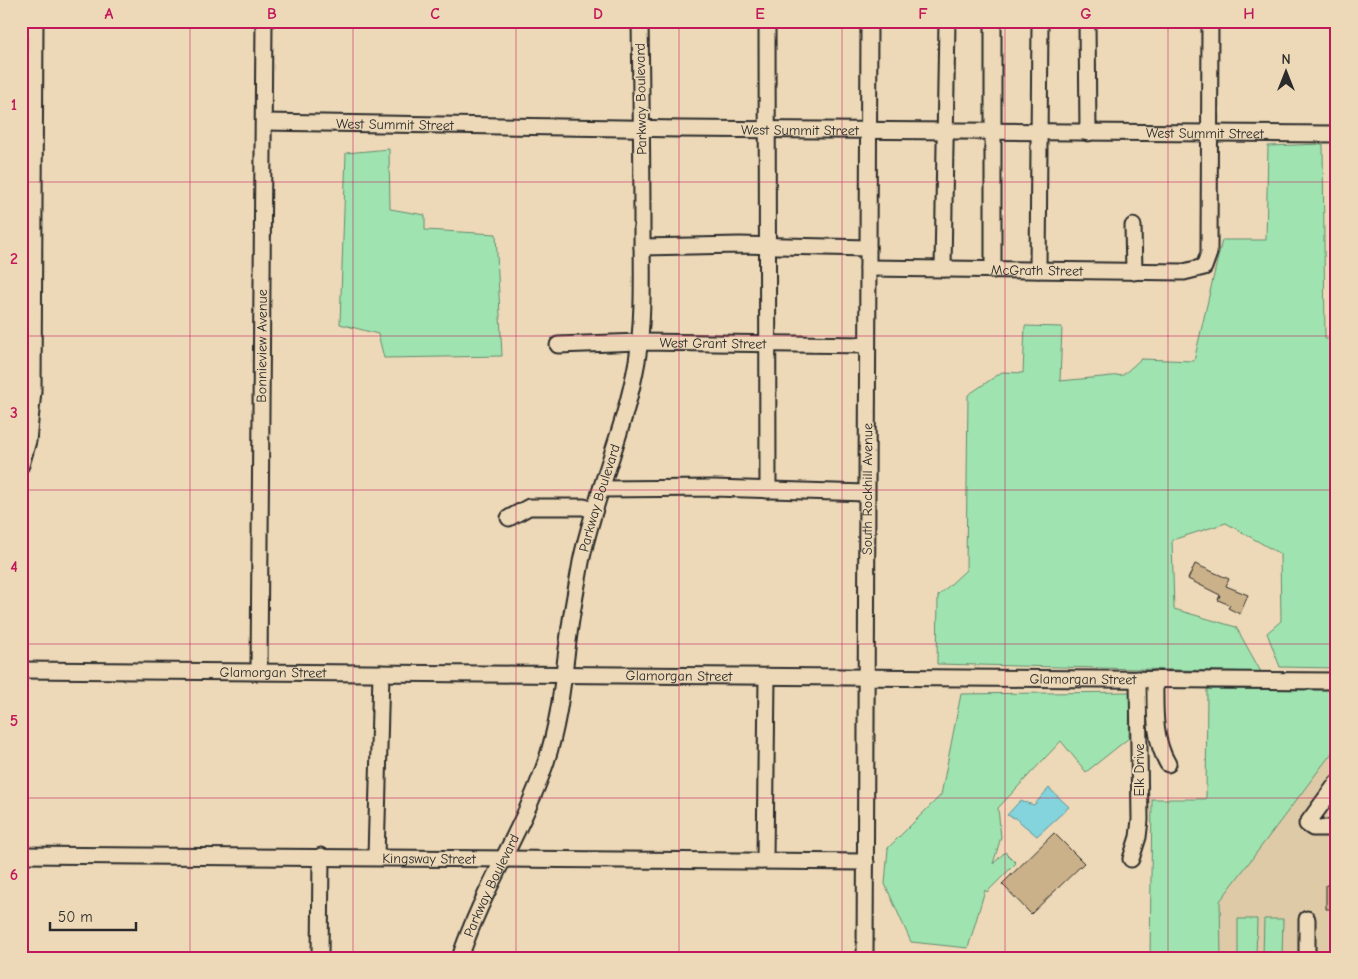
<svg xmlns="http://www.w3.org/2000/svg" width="1358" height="979" font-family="'Comic Neue',sans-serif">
<rect width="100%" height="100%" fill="#edd9b7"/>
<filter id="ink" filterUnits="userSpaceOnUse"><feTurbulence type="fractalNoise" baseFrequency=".02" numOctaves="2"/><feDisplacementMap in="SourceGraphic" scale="10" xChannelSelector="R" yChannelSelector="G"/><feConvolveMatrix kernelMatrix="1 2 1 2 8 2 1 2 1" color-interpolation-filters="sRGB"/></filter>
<g filter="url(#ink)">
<path fill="#decaa6" d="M1207 689 1337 690V958H1150L1152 799H1206Z"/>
<path fill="#9fe4b0" stroke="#65886e" d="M1323 144 1325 339H1337V668L1280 667 1267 633 1281 621 1280 554 1226 523 1172 540 1174 609 1236 627 1261 672 937 664 938 596 966 570 968 395 1002 372 1023 373 1025 326 1062 327 1060 381 1123 375 1141 359 1194 361 1222 240H1266L1268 146Z
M389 149 390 209 425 215V230L496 234 502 356 384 358 378 334 340 324 346 153Z
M1207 689 1337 690V746L1220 901 1221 958H1150L1152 799H1206Z
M1130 692 1129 738 1086 772 1061 741 998 808 1001 837 993 864 1005 852 1016 863 987 892 985 890 968 948 911 942 885 884 888 848 941 795 961 694Z
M1238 919H1257L1256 958H1238Z
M1264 919H1283L1282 958H1263Z"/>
<path fill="#83d4dd" stroke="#609096" d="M1049 788 1069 807 1037 836 1015 818 1007 815 1020 801 1034 805Z"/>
<path fill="#cab189" stroke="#2b2b2b" d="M1195 564 1229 579 1226 586 1248 595 1240 614 1228 608 1230 605 1218 600 1220 595 1188 579Z
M1054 833 1084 863 1031 914 1002 884Z
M1326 885H1337V909H1326Z"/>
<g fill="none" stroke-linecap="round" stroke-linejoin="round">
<defs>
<g id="minor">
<path d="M767 21 768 490"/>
<path d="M993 21V270"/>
<path d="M1087 21 1088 133"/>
<path id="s1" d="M264 122 681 129 1337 134"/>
<path d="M1133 226 1134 272"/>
<path d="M642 247 740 245 868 248"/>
<path id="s2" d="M868 268 1184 272 1204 267 1209 253 1210 21"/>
<path d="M943 269 947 21"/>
<path d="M1038 270 1040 21"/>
<path id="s3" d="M558 345 640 342 867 345"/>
<path d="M21 465 28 441 33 391 35 21"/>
<path d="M601 489 714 488 866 493"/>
<path d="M509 518 529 507H584L594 511"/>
<path id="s4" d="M21 670 1337 681"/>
<path id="s5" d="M259 671 264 21"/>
<path d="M1155 679C1155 706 1153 740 1168 764"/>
<path d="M1337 783 1307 824 1313 828H1337"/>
<path id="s6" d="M21 855 866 862"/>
<path d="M376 857 381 673"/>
<path d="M1131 859 1138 837 1140 820 1138 679"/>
<path d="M765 860 767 676"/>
<path d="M320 958 321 856"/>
<path id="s7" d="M460 958C482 890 523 830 546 762 560 720 563 677 569 634 572 610 577 586 581 562 595 494 625 430 637 361 644 318 642 273 642 230 642 160 641 91 640 21"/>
<path id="s8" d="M865 958 869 21"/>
<path d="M1307 958V919"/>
</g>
</defs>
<use href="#minor" stroke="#2b2b2b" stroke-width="19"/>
<use href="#minor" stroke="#edd9b7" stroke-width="15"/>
</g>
</g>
<path fill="none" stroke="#c2185b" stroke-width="1" stroke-opacity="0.55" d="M190 21V958M353 21V958M516 21V958M679 21V958M842 21V958M1005 21V958M1168 21V958M21 182H1337M21 336H1337M21 490H1337M21 644H1337M21 798H1337"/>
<g text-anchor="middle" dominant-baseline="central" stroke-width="4" stroke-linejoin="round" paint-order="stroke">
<g font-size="14" fill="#2b2b2b" stroke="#edd9b7">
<text transform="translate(641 99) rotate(-91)">Parkway Boulevard</text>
<text stroke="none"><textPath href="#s1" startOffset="131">West Summit Street</textPath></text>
<text stroke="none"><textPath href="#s1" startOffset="536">West Summit Street</textPath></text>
<text stroke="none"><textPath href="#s1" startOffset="941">West Summit Street</textPath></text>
<text stroke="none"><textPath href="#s2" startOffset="169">McGrath Street</textPath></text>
<text stroke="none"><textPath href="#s3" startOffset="155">West Grant Street</textPath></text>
<text stroke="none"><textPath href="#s5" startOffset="325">Bonnieview Avenue</textPath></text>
<text stroke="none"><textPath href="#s8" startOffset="469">South Rockhill Avenue</textPath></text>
<text stroke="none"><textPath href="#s7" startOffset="484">Parkway Boulevard</textPath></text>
<text stroke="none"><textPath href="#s4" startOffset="252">Glamorgan Street</textPath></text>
<text stroke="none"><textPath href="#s4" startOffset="658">Glamorgan Street</textPath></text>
<text stroke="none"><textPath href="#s4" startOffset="1062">Glamorgan Street</textPath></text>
<text transform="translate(1139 770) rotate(-90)">Elk Drive</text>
<text stroke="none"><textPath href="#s6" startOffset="408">Kingsway Street</textPath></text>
<text stroke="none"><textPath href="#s7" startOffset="79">Parkway Boulevard</textPath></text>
</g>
</g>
<rect width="1358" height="979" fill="none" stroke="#edd9b7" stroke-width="55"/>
<g transform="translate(1286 72)" stroke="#edd9b7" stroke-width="4" paint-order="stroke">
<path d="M0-4L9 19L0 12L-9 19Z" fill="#2b2b2b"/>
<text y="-8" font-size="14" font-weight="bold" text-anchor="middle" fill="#2b2b2b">N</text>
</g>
<path d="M50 922v8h86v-8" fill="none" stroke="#2b2b2b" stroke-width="2.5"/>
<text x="58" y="922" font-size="15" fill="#2b2b2b" stroke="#edd9b7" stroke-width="4" paint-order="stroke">50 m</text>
<rect x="28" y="28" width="1302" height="924" fill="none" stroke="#c2185b" stroke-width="2"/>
<g font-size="16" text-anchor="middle" font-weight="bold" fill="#c2185b">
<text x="109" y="19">A</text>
<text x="272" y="19">B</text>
<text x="435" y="19">C</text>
<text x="598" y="19">D</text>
<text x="760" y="19">E</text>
<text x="923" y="19">F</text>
<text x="1086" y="19">G</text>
<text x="1249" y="19">H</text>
<text x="14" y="110">1</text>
<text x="14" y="264">2</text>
<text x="14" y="418">3</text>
<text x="14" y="572">4</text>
<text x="14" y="726">5</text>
<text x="14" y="880">6</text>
</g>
</svg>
